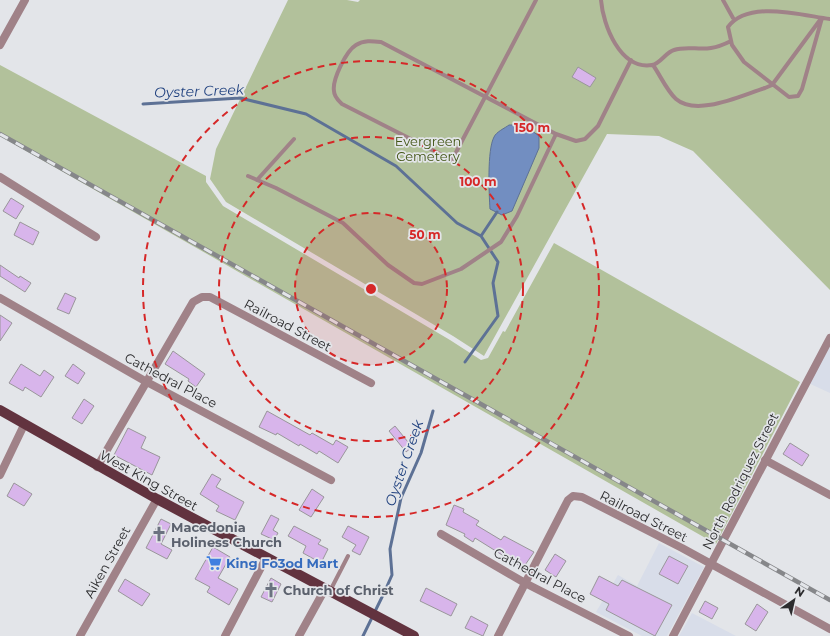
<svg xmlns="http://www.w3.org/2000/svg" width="830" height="636" font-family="Montserrat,sans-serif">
<rect width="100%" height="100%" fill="#e3e5e9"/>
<path fill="#d8dde9" d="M830 334V393L806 382Z
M659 543 704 567 667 636H642L596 612 618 575 637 586Z
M692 613 736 636H679Z"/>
<path fill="#b2c19b" d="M288 0H347L358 2 360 0H830V290L693 151 659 136 607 134 484 356 453 336 226 202 210 179 216 149Z
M0 65 206 176V182L223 206 450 340 481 360 488 358 503 331 505 332 554 243 800 382 716 544 0 136Z"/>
<path fill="#728ec1" stroke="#5d7195" d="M509 125H524L539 136V148L512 211 502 215 490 209C489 194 487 150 494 137 496 132 505 128 509 125Z"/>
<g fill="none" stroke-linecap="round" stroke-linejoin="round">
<path stroke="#5d7195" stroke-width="3" d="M143 104 240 98 306 114 396 166 457 223 481 236 498 262 493 283 498 316 465 362
M481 236 497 212
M363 636 384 593 392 575 390 549 401 498 421 453 433 411"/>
</g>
<path fill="#d8b5eb" stroke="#99969a" d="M578 67 596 78 590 87 572 77Z
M11 198 24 206 16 219 3 211Z
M20 222 39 232 33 245 14 235Z
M0 265 19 278 20 276 31 283 25 292 0 276Z
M65 293 76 298 69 314 57 309Z
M0 315 12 323 0 341Z
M173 351 205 374 196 387 188 381 189 379 165 364Z
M21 364 40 376 44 370 54 377 41 397 25 387 23 391 9 383Z
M73 364 85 373 78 384 65 376Z
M84 399 94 406 82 424 72 418Z
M267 411 310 435 312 433 333 445 336 440 348 447 338 463 319 451 317 454 300 444 299 446 277 433 276 435 259 427Z
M395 426 412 447 406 452 389 431Z
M128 428 146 437 141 448 160 457 152 475 114 455Z
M790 443 809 455 802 466 783 454Z
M212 474 221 479 216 487 244 502 235 520 216 511 219 506 200 494Z
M14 483 32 494 24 506 7 496Z
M312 489 324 497 311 517 299 510Z
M454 505 464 509 463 512 479 521 476 525 501 540 504 536 534 552 523 568 475 538 473 542 464 536 465 534 446 525Z
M271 515 279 519 273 530 278 533 274 540 261 534Z
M161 519 171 524 161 544 172 550 167 559 146 548Z
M294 526 321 540 318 544 328 549 321 563 303 553 306 546 288 536Z
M348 526 369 537 360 555 352 551 356 545 342 537Z
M213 547 230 557 218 578 238 589 229 605 207 592 210 587 195 579Z
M555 554 566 561 556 577 545 570Z
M669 556 688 566 678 584 659 574Z
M599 576 618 586 622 580 672 605 655 636 606 610 609 604 590 594Z
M271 578 281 584 272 602 261 597Z
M125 579 150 594 142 606 118 591Z
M426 588 457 604 451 616 420 601Z
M705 601 718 608 712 619 699 612Z
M757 604 768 612 756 631 745 624Z
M471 616 488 625 483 636 465 628Z"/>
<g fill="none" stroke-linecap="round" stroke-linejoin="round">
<path stroke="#a08288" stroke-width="4" d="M536 0 452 160 342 104C339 101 334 97 334 91 332 80 346 51 356 45 364 40 372 41 381 42L556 134 576 141 585 139 598 126 631 60
M601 0C603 25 620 70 652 65 660 64 666 52 674 50 685 46 699 50 711 48 718 47 725 44 731 41
M723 0 733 18
M822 18 802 89 798 96 789 97 744 62 732 45 728 27C748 0 800 15 830 19
M653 65C660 75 667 91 676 99 697 117 742 95 765 88L772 85 820 20
M248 176 276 188 343 223 388 265 414 283 422 284 461 269 501 242 517 216 556 134
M257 180 294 139
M330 591 348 556"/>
<path stroke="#a08288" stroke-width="8" d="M0 45 25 0
M0 177 96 237
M0 298 145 381 331 480
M765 460 830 495
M97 467 193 302 202 297H210L371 383
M0 475 24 425
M441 534 525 583 629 636
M80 636 157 499
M225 636 266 558
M299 636 325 589
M498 636 568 500 573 496 582 497 682 548 830 629"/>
<path stroke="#a08288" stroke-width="8" d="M673 636 830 338"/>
<path stroke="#62333f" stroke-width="10" d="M0 410 157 499 414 636"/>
<defs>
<path id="rail" d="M0 134 830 600"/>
</defs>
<use href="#rail" stroke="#86878a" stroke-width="4.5"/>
<use href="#rail" stroke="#e3e5e9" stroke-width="3" stroke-dasharray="9" stroke-linecap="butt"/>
</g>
<circle cx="371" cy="289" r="76" fill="#d62828" fill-opacity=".12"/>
<g fill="none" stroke="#d62828" stroke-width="2" stroke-dasharray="7 5">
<circle cx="371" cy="289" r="76"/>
<circle cx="371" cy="289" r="152"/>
<circle cx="371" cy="289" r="228"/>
</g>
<defs>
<symbol id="church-bare" viewBox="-9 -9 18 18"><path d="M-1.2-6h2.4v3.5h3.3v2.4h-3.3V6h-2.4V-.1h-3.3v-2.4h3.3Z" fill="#6b7280" stroke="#e3e5e9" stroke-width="2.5" paint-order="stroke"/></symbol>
<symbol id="supermarket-bare" viewBox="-9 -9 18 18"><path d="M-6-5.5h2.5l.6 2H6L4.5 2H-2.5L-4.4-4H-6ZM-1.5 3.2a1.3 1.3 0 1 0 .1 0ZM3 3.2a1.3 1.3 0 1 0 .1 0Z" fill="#3f7fe0" stroke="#e3e5e9" stroke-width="2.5" paint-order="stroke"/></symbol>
</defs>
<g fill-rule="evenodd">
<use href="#church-bare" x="148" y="523" width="22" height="22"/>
<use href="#supermarket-bare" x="203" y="552" width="22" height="22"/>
<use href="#church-bare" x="260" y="579" width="22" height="22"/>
</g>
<g text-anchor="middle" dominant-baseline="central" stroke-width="3.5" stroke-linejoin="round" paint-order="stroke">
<g font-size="13" fill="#425515" stroke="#e3e5e9">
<text x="428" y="141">Evergreen<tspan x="428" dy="15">Cemetery</tspan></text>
</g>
<g font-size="13" fill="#2c2c2e" stroke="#e3e5e9">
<text transform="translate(288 325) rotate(28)">Railroad Street</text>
<text transform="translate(171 380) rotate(28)">Cathedral Place</text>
<text transform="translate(149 480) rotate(29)">West King Street</text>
<text transform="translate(740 481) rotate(-63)">North Rodriquez Street</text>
<text transform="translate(644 516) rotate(27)">Railroad Street</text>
<text transform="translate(107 562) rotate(-61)">Aiken Street</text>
<text transform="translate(540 575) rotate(28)">Cathedral Place</text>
</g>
<g font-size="13" font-weight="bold" fill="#5b616d" stroke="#e3e5e9" text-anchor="start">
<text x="171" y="527">Macedonia<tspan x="171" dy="15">Holiness Church</tspan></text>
<text x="283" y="590">Church of Christ</text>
</g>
<g font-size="13" font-weight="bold" fill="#366cbe" stroke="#e3e5e9" text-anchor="start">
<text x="226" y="563">King Fo3od Mart</text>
</g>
<g font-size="14" font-style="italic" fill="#20417f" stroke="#e3e5e9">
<text transform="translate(199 91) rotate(-2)">Oyster Creek</text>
<text transform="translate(404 463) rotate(-71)">Oyster Creek</text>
</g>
</g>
<circle cx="371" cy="289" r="6" fill="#d62828" stroke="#e3e5e9" stroke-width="2"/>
<g font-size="12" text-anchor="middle" font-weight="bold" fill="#d62828" stroke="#e3e5e9" stroke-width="3.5" stroke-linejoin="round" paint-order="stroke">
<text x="532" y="132">150 m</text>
<text x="478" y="186">100 m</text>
<text x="425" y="239">50 m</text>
</g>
<g transform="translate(794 600) rotate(34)" stroke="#e3e5e9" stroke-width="3" paint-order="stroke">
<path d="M0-3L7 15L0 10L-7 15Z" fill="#2c2c2e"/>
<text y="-6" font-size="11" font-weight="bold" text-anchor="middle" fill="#2c2c2e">N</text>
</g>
</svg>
